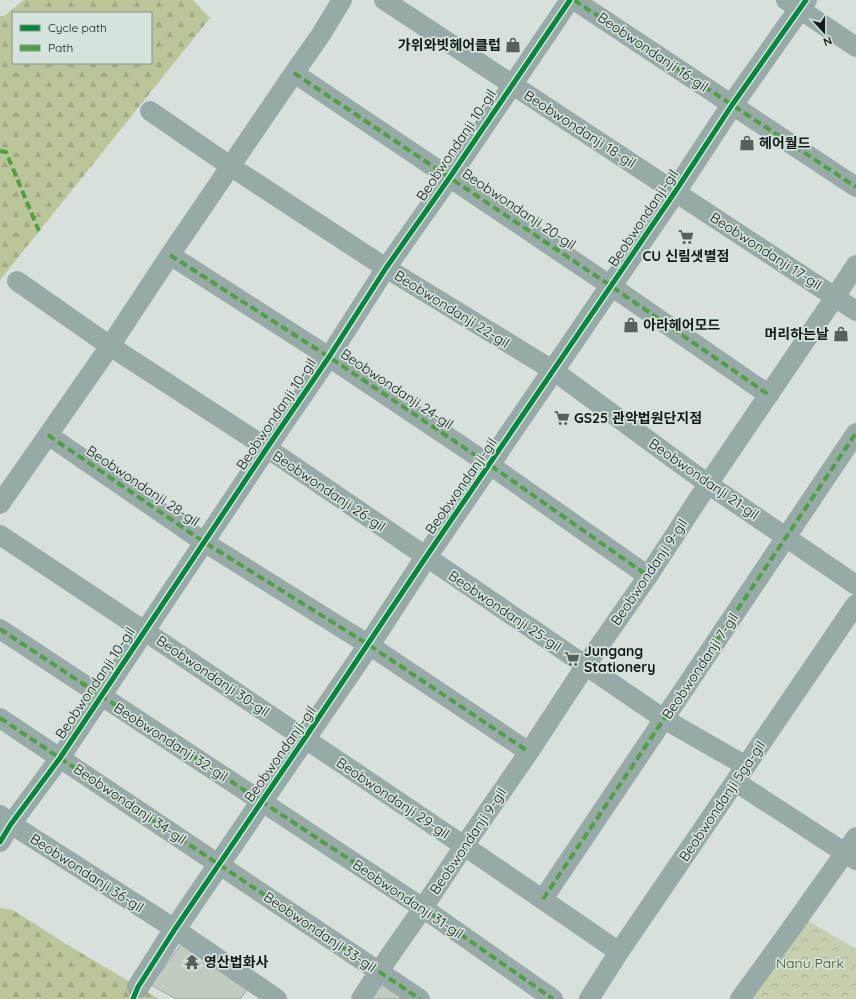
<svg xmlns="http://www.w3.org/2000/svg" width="856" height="999" font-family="Quicksand,'Noto Sans KR',sans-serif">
<defs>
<pattern id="forest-firs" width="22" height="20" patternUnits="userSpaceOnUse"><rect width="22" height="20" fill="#bbc59a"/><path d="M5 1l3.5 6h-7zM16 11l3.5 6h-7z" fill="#a0a984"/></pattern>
<pattern id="park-crowns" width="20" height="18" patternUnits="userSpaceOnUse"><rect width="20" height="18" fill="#c6cfae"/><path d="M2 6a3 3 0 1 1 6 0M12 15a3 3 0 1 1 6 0" fill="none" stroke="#a9b195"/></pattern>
</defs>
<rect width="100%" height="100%" fill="#d8e0dc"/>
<path fill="url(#forest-firs)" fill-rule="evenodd" d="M24 0H193L210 18 0 280V16H4ZM13 13H151V63H13Z
M0 908 13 910 71 947 159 999H0Z"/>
<path fill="url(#park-crowns)" d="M800 916 856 949V999H740Z"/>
<path fill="#bfccbf" stroke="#a1a6a3" d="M184 940 250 986 240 999H176L151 985Z
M385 978 415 999H370Z"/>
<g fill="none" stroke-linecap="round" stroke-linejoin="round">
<path stroke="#98aaa8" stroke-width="20" d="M384 0 856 311
M574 0 856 187
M786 0 856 47
M294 73 611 286 769 395
M150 111 230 166 386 268 554 371 708 484 856 585
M170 255 329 357 490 465 648 576
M17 281 110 346 267 448 664 719 746 766
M48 435 204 542 369 645 529 752
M0 504 110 346 170 255 294 73 320 36 342 0
M0 535C124 617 248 700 371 783 454 839 537 895 619 952
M0 629 423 908 553 999
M0 718 420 999
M736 782 856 860
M0 815 11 824 175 929 277 999
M0 842 11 824 60 758 267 448 329 357 386 268 450 177 570 0
M543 899 856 433
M361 999 379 971 423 908 464 846 529 752 586 665 648 576 708 484 835 297 856 265
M589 999 619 952 856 604
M740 999 793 926 856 837"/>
<path stroke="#98aaa8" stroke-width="22" d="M138 987 175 929 262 801 369 645 426 557 675 192 732 105 806 0"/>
<path stroke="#4ea140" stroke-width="4" stroke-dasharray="8 4" stroke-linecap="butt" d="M574 0 856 187
M294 73 611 286 769 395
M0 151 6 152 39 231
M170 255 329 357 490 465 648 576
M48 435 204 542 369 645 529 752
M0 629 423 908 553 999
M0 718 420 999
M543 899 856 433"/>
<defs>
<path id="cycleway" d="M0 842 11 824 60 758 267 448 329 357 386 268 450 177 570 0
M133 999 138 987 175 929 262 801 305 738 426 557 675 192 732 105 806 0"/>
</defs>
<use href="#cycleway" stroke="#d4e3dc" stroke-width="8"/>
<use href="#cycleway" stroke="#00873e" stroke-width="5"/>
</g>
<defs>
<symbol id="shop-bare" viewBox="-9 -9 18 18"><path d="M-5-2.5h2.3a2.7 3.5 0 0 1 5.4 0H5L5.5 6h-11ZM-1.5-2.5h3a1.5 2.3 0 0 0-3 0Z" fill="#595f5c" stroke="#d4e3dc" stroke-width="2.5" paint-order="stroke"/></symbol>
<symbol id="supermarket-bare" viewBox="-9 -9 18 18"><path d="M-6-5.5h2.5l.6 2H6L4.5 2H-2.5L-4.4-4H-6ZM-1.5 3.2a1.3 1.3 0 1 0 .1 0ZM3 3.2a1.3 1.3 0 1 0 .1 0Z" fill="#595f5c" stroke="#d4e3dc" stroke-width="2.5" paint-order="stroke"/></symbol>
<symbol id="temple-bare" viewBox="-9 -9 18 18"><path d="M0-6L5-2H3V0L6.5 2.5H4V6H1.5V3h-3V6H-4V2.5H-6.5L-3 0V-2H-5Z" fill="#595f5c" stroke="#d4e3dc" stroke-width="2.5" paint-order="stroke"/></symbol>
</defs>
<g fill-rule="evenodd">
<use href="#shop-bare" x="502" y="34" width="22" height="22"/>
<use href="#shop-bare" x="736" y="132" width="22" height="22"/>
<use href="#supermarket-bare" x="675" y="226" width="22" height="22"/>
<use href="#shop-bare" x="620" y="314" width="22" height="22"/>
<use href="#shop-bare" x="830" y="323" width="22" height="22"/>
<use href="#supermarket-bare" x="551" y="407" width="22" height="22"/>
<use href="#supermarket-bare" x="561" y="648" width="22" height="22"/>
<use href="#temple-bare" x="181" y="951" width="22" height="22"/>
</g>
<g text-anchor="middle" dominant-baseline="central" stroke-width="3.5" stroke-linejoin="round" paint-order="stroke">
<g font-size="14" font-weight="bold" fill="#141a17" stroke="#d4e3dc" text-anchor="start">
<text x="501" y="45" text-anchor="end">가위와빗헤어클럽</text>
<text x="759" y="143">헤어월드</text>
<text x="686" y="256" text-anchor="middle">CU 신림샛별점</text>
<text x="643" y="325">아라헤어모드</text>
<text x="829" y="334" text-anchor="end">머리하는날</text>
<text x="574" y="418">GS25 관악법원단지점</text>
<text x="584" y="651">Jungang<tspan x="584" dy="16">Stationery</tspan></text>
<text x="204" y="962">영산법화사</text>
</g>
<g font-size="14" fill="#141a17" stroke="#d4e3dc">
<text transform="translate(653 52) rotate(34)">Beobwondanji 16-gil</text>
<text transform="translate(580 129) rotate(33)">Beobwondanji 18-gil</text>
<text transform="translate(456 145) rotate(-56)">Beobwondanji 10-gil</text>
<text transform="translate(519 209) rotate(34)">Beobwondanji 20-gil</text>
<text transform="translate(643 218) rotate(-56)">Beobwondanji-gil</text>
<text transform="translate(766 251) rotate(33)">Beobwondanji 17-gil</text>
<text transform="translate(452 309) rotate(32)">Beobwondanji 22-gil</text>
<text transform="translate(397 389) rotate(34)">Beobwondanji 24-gil</text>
<text transform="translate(276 414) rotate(-56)">Beobwondanji 10-gil</text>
<text transform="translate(704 479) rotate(35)">Beobwondanji 21-gil</text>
<text transform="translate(143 486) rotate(34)">Beobwondanji 28-gil</text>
<text transform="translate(461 486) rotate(-55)">Beobwondanji-gil</text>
<text transform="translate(329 491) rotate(34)">Beobwondanji 26-gil</text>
<text transform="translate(649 572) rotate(-56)">Beobwondanji 9-gil</text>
<text transform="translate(505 611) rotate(34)">Beobwondanji 25-gil</text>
<text transform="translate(700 666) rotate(-56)">Beobwondanji 7-gil</text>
<text transform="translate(213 676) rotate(34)">Beobwondanji 30-gil</text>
<text transform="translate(95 683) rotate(-56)">Beobwondanji 10-gil</text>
<text transform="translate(171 742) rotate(33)">Beobwondanji 32-gil</text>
<text transform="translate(280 754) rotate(-55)">Beobwondanji-gil</text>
<text transform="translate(393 798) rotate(34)">Beobwondanji 29-gil</text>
<text transform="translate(722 801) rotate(-56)">Beobwondanji 5ga-gil</text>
<text transform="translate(130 804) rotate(34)">Beobwondanji 34-gil</text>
<text transform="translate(468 841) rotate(-56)">Beobwondanji 9-gil</text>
<text transform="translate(87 873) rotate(33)">Beobwondanji 36-gil</text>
<text transform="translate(408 899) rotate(34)">Beobwondanji 31-gil</text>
<text transform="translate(320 932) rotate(34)">Beobwondanji 33-gil</text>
</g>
<g font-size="14" fill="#4d531c" stroke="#d4e3dc">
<text x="810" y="963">Nanu Park</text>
</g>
</g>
<rect x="12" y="12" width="140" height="52" fill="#d4e3dc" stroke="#87938d"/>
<rect x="20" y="25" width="20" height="6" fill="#00873e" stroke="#87938d"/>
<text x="48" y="32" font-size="12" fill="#141a17">Cycle path</text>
<rect x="20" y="45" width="20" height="6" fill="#4ea140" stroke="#87938d"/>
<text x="48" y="52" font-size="12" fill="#141a17">Path</text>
<g transform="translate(824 32) rotate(159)" stroke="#d4e3dc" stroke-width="3" paint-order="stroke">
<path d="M0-3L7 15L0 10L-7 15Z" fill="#141a17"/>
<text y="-6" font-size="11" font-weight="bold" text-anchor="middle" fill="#141a17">N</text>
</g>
</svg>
